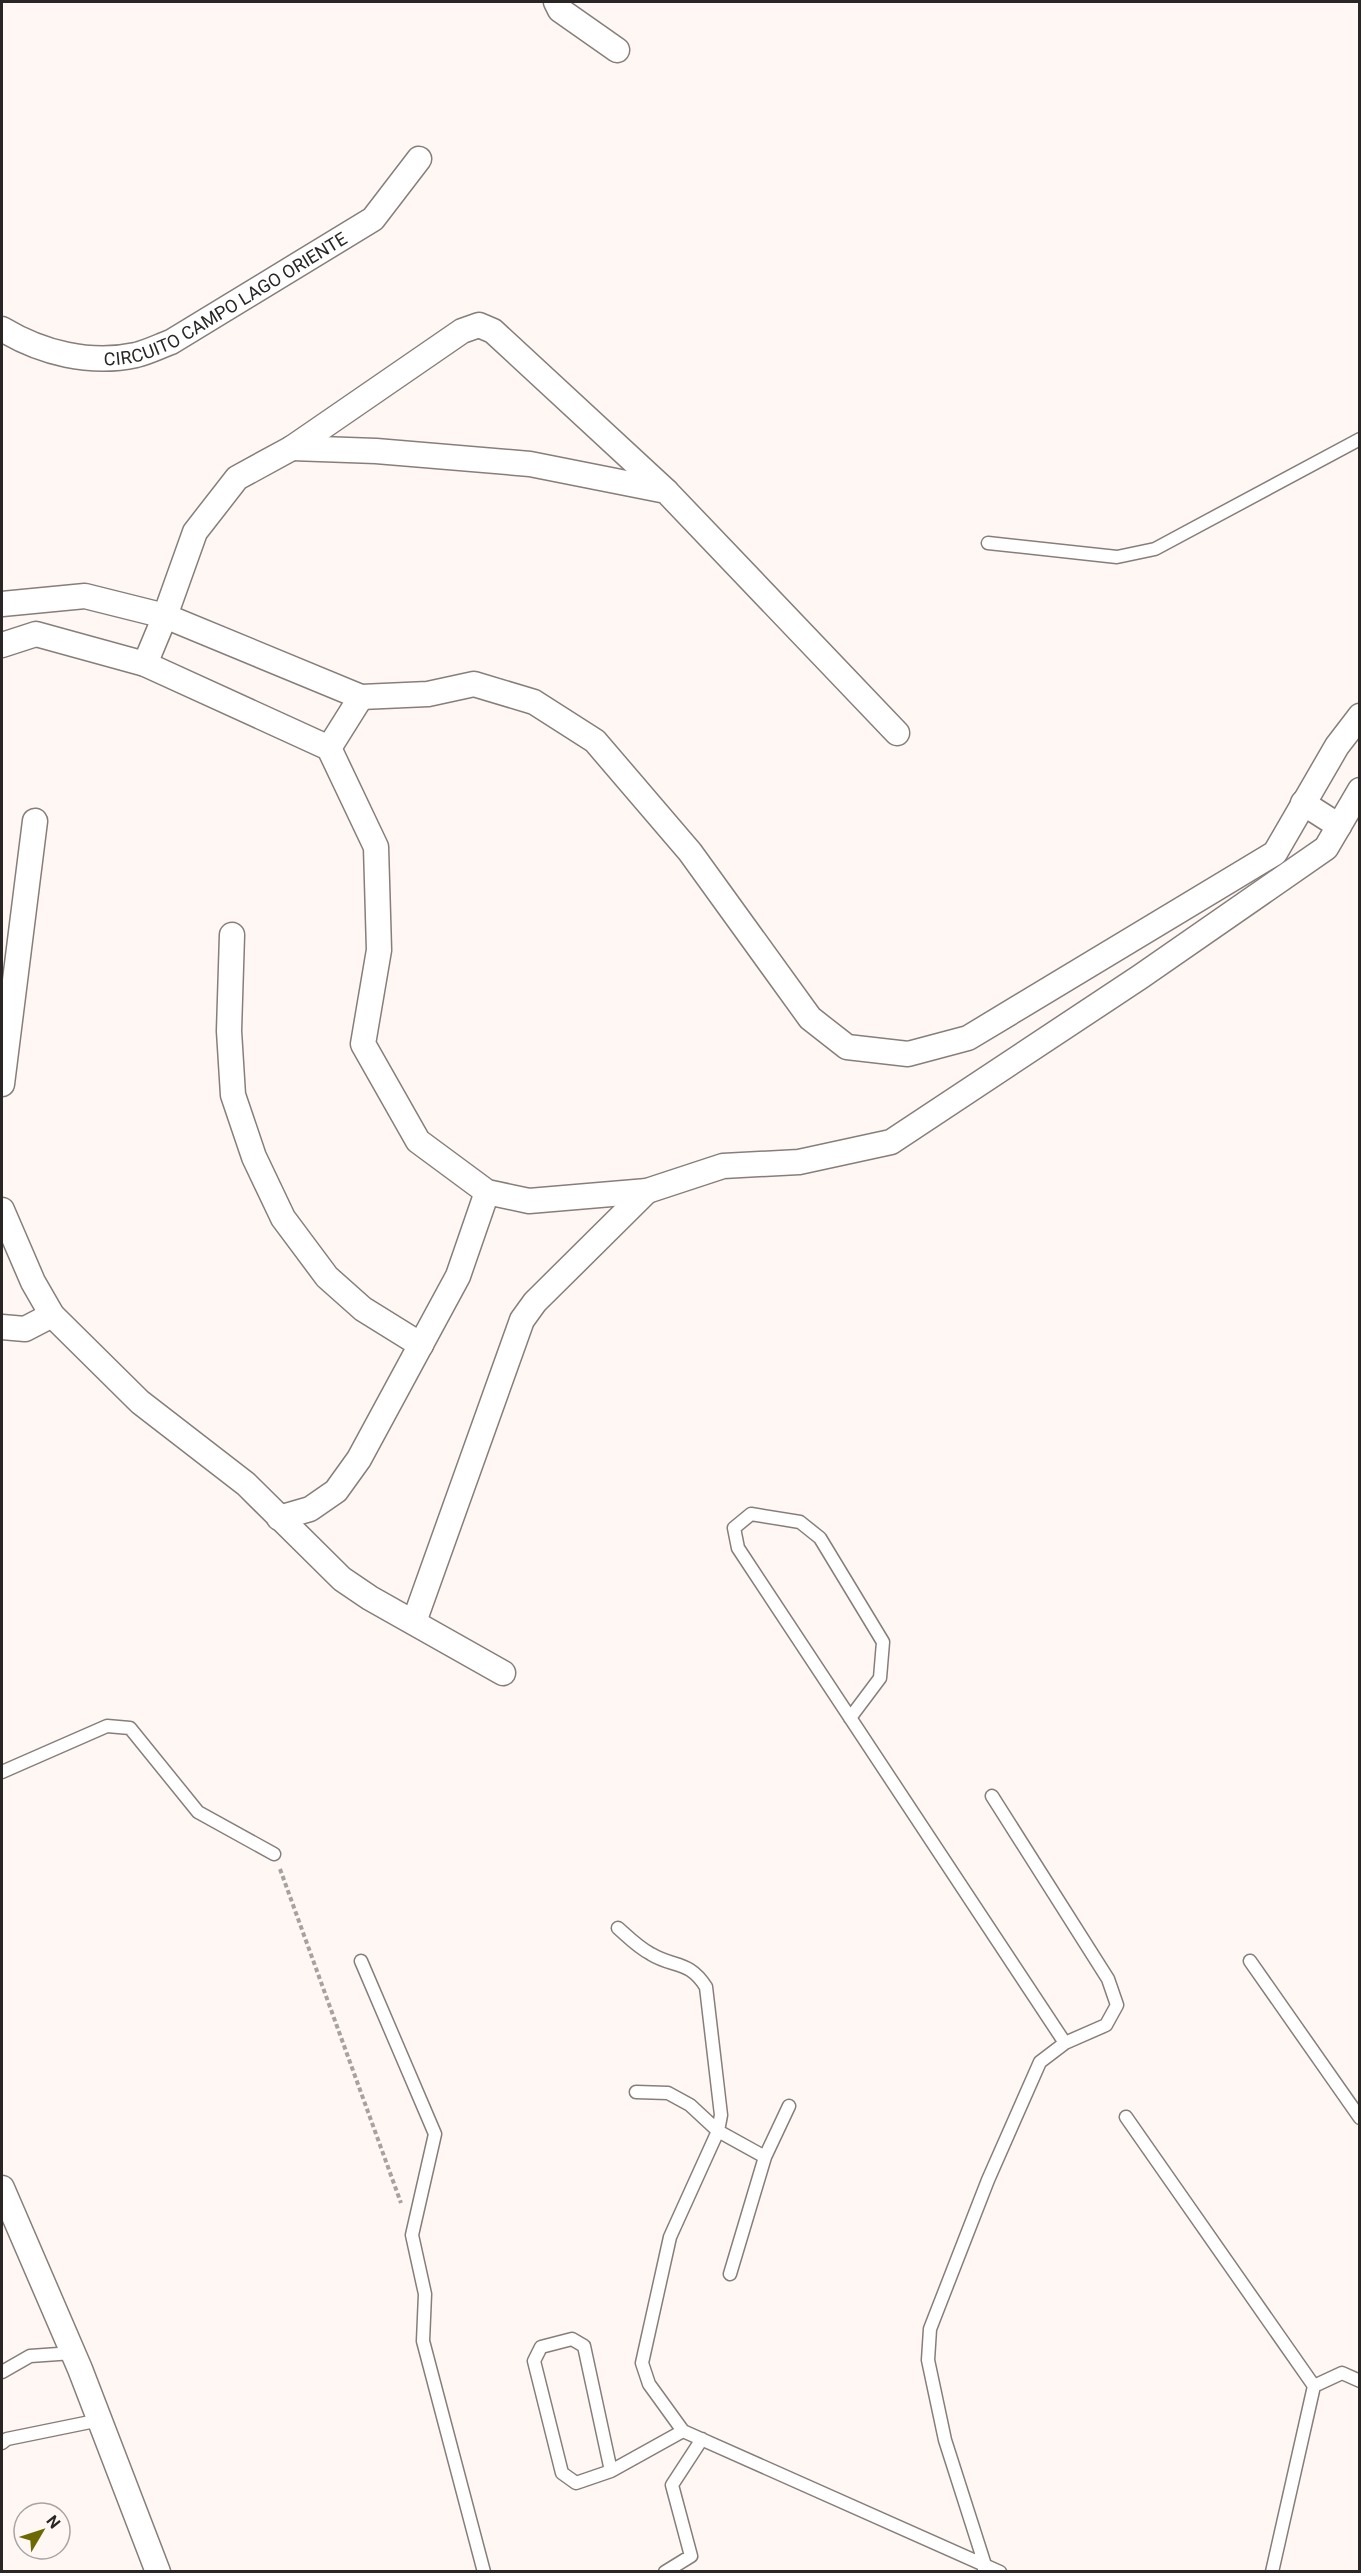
<svg xmlns="http://www.w3.org/2000/svg" width="1361" height="2573" font-family="Roboto,sans-serif">
<rect width="100%" height="100%" fill="#fef7f4"/>
<g fill="none" stroke-linecap="round" stroke-linejoin="round">
<defs>
<path id="lane" d="M988 543 1117 557 1155 549 1360 439
M850 1718 880 1678 883 1642 820 1538 800 1522 751 1514 734 1528 738 1548 1065 2043
M2 1772 107 1726 130 1728 198 1812 274 1854
M618 1928C628 1937 639 1948 651 1954 674 1968 689 1960 706 1987L721 2115 718 2131 670 2237 642 2363 649 2384 683 2431 1000 2572
M361 1961 435 2134 412 2235 425 2294 423 2341 484 2572
M1250 1961 1360 2118
M636 2092 668 2093 690 2105 718 2131 765 2157 730 2274
M1126 2117 1314 2386
M765 2157 789 2106
M2 2372 30 2356 73 2353
M2 2443 7 2439 100 2420
M611 2471 584 2346 572 2339 541 2347 534 2361 562 2473 576 2483 611 2471 683 2431
M984 2570 985 2565 945 2440 928 2360 930 2329 988 2180 1040 2062 1065 2043 1106 2025 1117 2005 1108 1979 992 1796
M665 2572 691 2556 672 2485 702 2439
M1272 2572 1314 2386 1342 2373 1360 2381"/>
<g id="street">
<path d="M556 2 560 10 617 50"/>
<path id="s1" d="M2 329C42 353 90 365 136 355 148 352 160 346 171 342L373 219 419 159"/>
<path d="M292 448 376 451 530 464 666 491 897 733"/>
<path d="M2 604 85 596 165 616 361 697 428 694 474 684 534 702 595 741 690 852 810 1018 847 1047 908 1054 968 1038 1275 853 1337 746 1360 716"/>
<path d="M2 645 36 634 145 664 329 748 376 847 379 950 363 1044 418 1141 487 1192 529 1201 647 1191 723 1166 799 1162 891 1142 1140 977 1326 848 1360 790"/>
<path d="M145 664 165 616 195 532 237 478 292 448 462 331 479 325 493 331 666 491"/>
<path d="M329 748 361 697"/>
<path d="M1303 803 1339 826"/>
<path d="M232 935 229 1031 233 1095 254 1157 283 1218 327 1277 363 1309 421 1345"/>
<path d="M2 1084 35 821"/>
<path d="M2 1210 33 1282 52 1315 140 1402 246 1484 342 1579 370 1598 503 1673"/>
<path d="M2 1327 25 1329 52 1315"/>
<path d="M279 1518 310 1509 336 1491 359 1459 458 1276 487 1192"/>
<path d="M414 1622 522 1320 535 1302 647 1191"/>
<path d="M2 2188 80 2369 158 2572"/>
</g>
</defs>
<use href="#lane" stroke="#877e7b" stroke-width="15"/>
<use href="#street" stroke="#877e7b" stroke-width="27"/>
<path stroke="#a7a2a0" stroke-width="4" stroke-dasharray="4.5 3" stroke-linecap="butt" d="M280 1869 401 2203"/>
<use href="#lane" stroke="#fff" stroke-width="12"/>
<use href="#street" stroke="#fff" stroke-width="24"/>
</g>
<g text-anchor="middle" dominant-baseline="central" stroke-width="4.5" stroke-linejoin="round" paint-order="stroke">
<g font-size="18" fill="#292625" stroke="#fef7f4">
<text stroke="none"><textPath href="#s1" startOffset="244">CIRCUITO CAMPO LAGO ORIENTE</textPath></text>
</g>
</g>
<rect width="1361" height="2573" fill="none" stroke="#292625" stroke-width="6"/>
<g transform="translate(42 2531) rotate(51)"><circle r="28" fill="#fef7f4" stroke="#a9a3a1" stroke-width="1.5"/>
<path d="M0-4.5L10 22L0 15L-10 22Z" fill="#6c6904"/>
<text y="-9" font-size="16" font-weight="bold" text-anchor="middle" fill="#292625">N</text>
</g>
</svg>
